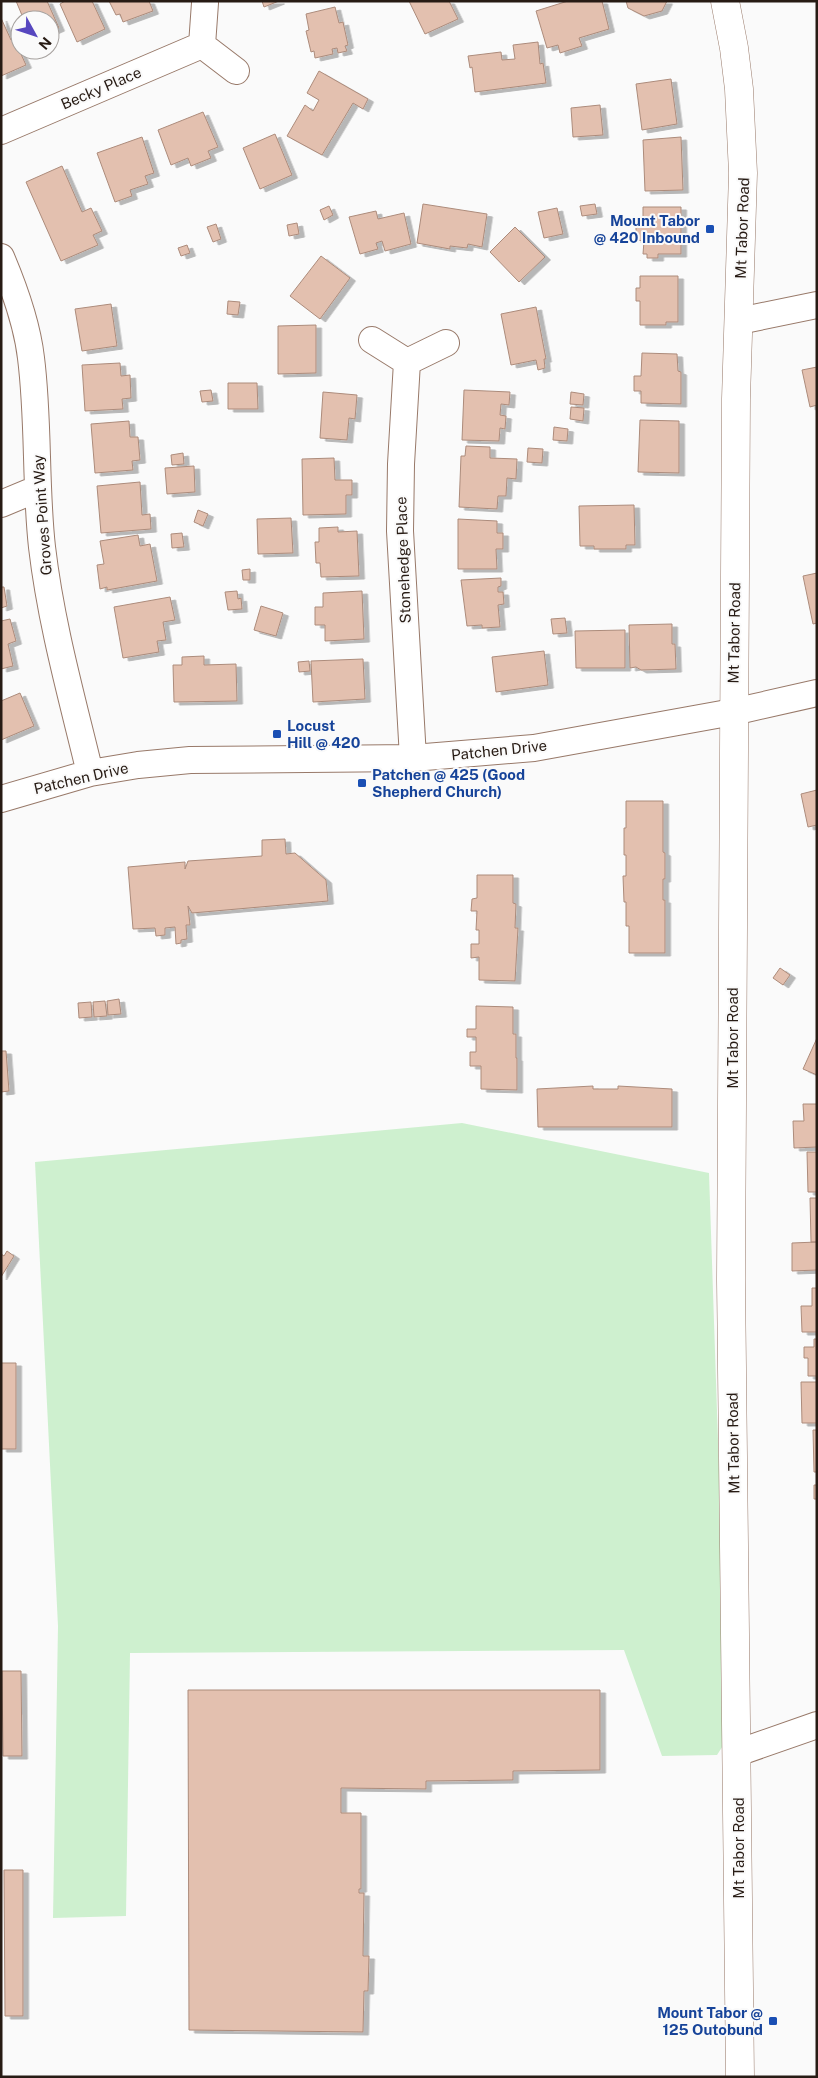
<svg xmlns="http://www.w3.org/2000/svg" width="818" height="2078" font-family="'Public Sans',sans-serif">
<defs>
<filter id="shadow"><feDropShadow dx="5.5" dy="3" stdDeviation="0" flood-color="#0004"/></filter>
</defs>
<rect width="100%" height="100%" fill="#fafafa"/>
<path fill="#cef0cf" d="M462 1123 709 1173 728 1738 717 1755 662 1756 624 1650 130 1653 126 1916 53 1918 58 1626 35 1162Z"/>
<path fill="#e3c0af" stroke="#ac8b7b" filter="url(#shadow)" d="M16 1H47L59 28 50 32V20H24Z
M65 1H92L105 29 77 42 60 4Z
M109 1H149L153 11 123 22 120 14 116 15Z
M262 1H279L264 7Z
M409 1H449L458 19 425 34Z
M568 1H602L609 29 579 38 582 46 560 53 558 45 547 48 536 11Z
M626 1H667L662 11 644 16 628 8Z
M335 7 339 23 343 22 348 45 345 46 347 51 338 53 337 48 332 49 333 54 315 58 314 51 311 52 306 31 309 30 306 14Z
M1 18 11 40 14 39 26 65 1 76Z
M538 42 540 64 543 63 546 83 475 92 472 67 470 68 468 56 501 52 502 60 515 59 513 45Z
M319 71 368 99 363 109 353 103 322 155 287 136 305 105 313 111 319 100 307 93Z
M671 79 677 124 642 130 636 84Z
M600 105 603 135 573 137 571 108Z
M203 112 218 147 208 151 211 158 191 166 188 158 171 165 158 130Z
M275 134 292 175 260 189 243 148Z
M142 137 154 173 145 176 148 184 130 190 132 196 115 202 97 153Z
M681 137 683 190 645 191 643 140Z
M62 166 82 212 91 208 102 231 93 235 98 245 61 261 26 182Z
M423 204 487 214 482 247 468 244 467 248 450 246V249L417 243Z
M595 204 597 214 582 216 580 206Z
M329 206 333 215 324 220 320 210Z
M643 207H681V254H658V258H647V254H643L644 241 636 240V227L643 226Z
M557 208 563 234 544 238 538 212Z
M376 211 378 219 404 213 411 244 385 251 382 241 376 243 378 249 360 254 349 217Z
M297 223 299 234 289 236 287 225Z
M216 224 221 239 213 242 207 227Z
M515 227 545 257 519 282 490 252Z
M187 245 190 253 181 256 178 248Z
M321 256 350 278 320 319 290 296Z
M640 276H678V322H666V325H640V301H636V288H640Z
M228 301 240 302 238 315 227 314Z
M111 304 117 346 82 351 75 309Z
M536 307 546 359H544L545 368 538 370 536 360 511 365 501 314Z
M316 325V373L278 374V326Z
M642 353 677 354 678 371 681 372V404L641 403V391H634V376H641Z
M120 363 121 376 130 375 131 398 122 399 123 409 85 411 82 365Z
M817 367V405L810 407 802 370Z
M228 383H257L258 409H228Z
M211 390 213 401 202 402 200 391Z
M464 390 510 392 509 405 501 404 500 415 506 416 505 429 500 428 499 441 462 440Z
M323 392 357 395 355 419 349 418 347 440 320 438Z
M571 392 584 394 583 405 570 404Z
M571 407 584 408 583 421 570 419Z
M640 420 679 421V473L638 472Z
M129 421 130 437H138L140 460 132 461 133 470 95 473 91 424Z
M554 427 568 429 567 441 553 440Z
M466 446 490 447V458L517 459 516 479 507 478 506 496H498L497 509 459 507 461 456H465Z
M528 448 543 449 542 463 527 462Z
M183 453 184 464 172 465 171 455Z
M334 458 335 480H352V495H346V514L303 515 302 459Z
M194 466 195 492 167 494 165 468Z
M140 482 142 515 150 514 151 529 101 533 97 486Z
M634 505 635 545H626V549H594V546H580L579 506Z
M198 510 208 514 203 526 194 522Z
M291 518 293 553 258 554 257 519Z
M458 519 497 521V533H503V549H496L497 569H458Z
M338 527V532L357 531 359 576 321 577 320 563H316L315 542H319V528Z
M182 533 184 547 172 548 171 534Z
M138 535 140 546 150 544 157 581 107 590V587L100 589 97 565 104 564 100 541Z
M250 569V580H243L242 570Z
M817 573V623L813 624 803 576Z
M501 578V586L498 587V592H503L504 604 498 605 500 627 482 628V625L467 626 461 580Z
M1 587H4L7 606 1 608Z
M237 591 238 599 241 598 242 609 228 610 225 592Z
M362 591 364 639 325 641V625H315V607H323V593Z
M170 597 175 620 163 622 166 640 157 641 159 652 123 658 114 607Z
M261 606 283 613 276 636 254 630Z
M565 618 567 633 553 634 551 619Z
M10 619 16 641 8 644 13 666 1 669V621Z
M672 624V644H675L676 669 641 670 636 667 630 668 629 625Z
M625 630V668H576L575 631Z
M544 651 548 685 496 692 492 657Z
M204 656V665L236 664 237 701 174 702 173 665H182V657Z
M363 659 365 699 313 702 311 661Z
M309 661 310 671 299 672 298 662Z
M20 693 34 726 1 740V701Z
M817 790V825L808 827 801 794Z
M626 801H663V852L665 853V879H663V900H665V953H629V926H626V902H624L623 876H626V855H624V828H626Z
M285 839 286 854 295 853 326 880 328 901 192 913 188 906 190 925H186L187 939 181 940V943L176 944 175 927 165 928V935L156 936 155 928 133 929 128 867 185 862V869L188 861 262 856V840Z
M477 875H513V903L516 904 515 928H518L515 981 479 980V957L471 958V944H479V930H476L477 911H471L472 899 477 898Z
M780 968 790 975 783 985 773 978Z
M119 999 121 1014 108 1015 107 1001Z
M105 1001 107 1016 94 1017 93 1002Z
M91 1002 92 1017 79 1018 78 1003Z
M476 1006 513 1007V1034H516V1058H517V1090L481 1089V1066H470V1052H476V1037H467V1029H476Z
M817 1038V1075L803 1069Z
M1 1051H6L9 1091 1 1092Z
M593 1086V1089H618V1086L672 1089V1127H538L537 1089Z
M803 1104H817V1147L794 1148 793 1121H804Z
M807 1152H817V1192H808Z
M810 1198H817V1242H811Z
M817 1242V1270L792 1271V1243Z
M7 1251 14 1256 1 1277V1254L4 1256Z
M812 1288H817V1332H802L801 1306H812Z
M814 1339H817V1376H808V1358H804V1347H814Z
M1 1363H16V1449H1Z
M801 1382H817V1423H802Z
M813 1430H817V1472H814Z
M814 1485H817V1499H814Z
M2 1671H21L22 1756H3Z
M188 1690H600V1770L513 1771V1780L426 1781V1789L341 1788V1813H361V1889H359V1893H364L363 1956H369L368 1991H364L363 2032 189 2030Z
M4 1870H23V2016H5Z"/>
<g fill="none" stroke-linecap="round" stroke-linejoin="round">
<defs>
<path id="street" d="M205 3 202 45 236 71
M1 131 202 45
M1 257C15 290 27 323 31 358 39 421 35 484 42 547 51 624 72 698 90 773
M739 321 817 305
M372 340 407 362 446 343
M407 362 401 464 400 531 413 758
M1 504 37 489
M1 799 90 773 138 765 190 760 413 758 534 748 733 712 817 693
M737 1753 817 1725"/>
<path id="secondary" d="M725 1 734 48 739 89 743 173 736 399 731 1280 740 2077"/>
</defs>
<use href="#street" stroke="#987969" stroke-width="28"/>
<use href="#secondary" stroke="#987969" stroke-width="29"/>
<use href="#street" stroke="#fff" stroke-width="26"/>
<use href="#secondary" stroke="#fff" stroke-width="28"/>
</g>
<g fill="#1a4fb4" stroke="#fafafa" stroke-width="2">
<rect x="705" y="224" width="10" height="10" rx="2.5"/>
<rect x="272" y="729" width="10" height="10" rx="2.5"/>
<rect x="357" y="778" width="10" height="10" rx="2.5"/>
<rect x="768" y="2016" width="10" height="10" rx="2.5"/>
</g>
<g text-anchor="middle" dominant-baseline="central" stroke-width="4" stroke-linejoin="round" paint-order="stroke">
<g font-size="15" fill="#271b14" stroke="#fafafa">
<text transform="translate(101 88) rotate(-23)">Becky Place</text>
<text transform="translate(742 228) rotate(-88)">Mt Tabor Road</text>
<text transform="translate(42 515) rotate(-94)">Groves Point Way</text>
<text transform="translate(403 560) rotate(-92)">Stonehedge Place</text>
<text transform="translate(734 633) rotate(-89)">Mt Tabor Road</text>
<text transform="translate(499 750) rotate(-6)">Patchen Drive</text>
<text transform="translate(81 778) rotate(-13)">Patchen Drive</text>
<text transform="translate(732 1038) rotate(-90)">Mt Tabor Road</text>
<text transform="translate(733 1443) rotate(-91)">Mt Tabor Road</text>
<text transform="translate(738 1848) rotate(-90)">Mt Tabor Road</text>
</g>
<g font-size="15" font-weight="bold" fill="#164399" stroke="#fafafa" text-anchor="end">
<text x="700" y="220">Mount Tabor<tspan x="700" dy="17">@ 420 Inbound</tspan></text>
<text x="287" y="725" text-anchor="start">Locust<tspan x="287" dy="17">Hill @ 420</tspan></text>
<text x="372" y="774" text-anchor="start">Patchen @ 425 (Good<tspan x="372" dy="17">Shepherd Church)</tspan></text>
<text x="763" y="2012">Mount Tabor @<tspan x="763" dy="17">125 Outobund</tspan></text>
</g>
</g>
<rect width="818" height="2078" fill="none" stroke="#271b14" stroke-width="5"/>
<g transform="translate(35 35) rotate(130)"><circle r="24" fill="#fafafa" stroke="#a6a19e"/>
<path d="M0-4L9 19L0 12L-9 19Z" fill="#5747bf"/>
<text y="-8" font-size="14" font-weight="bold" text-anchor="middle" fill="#271b14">N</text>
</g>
</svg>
